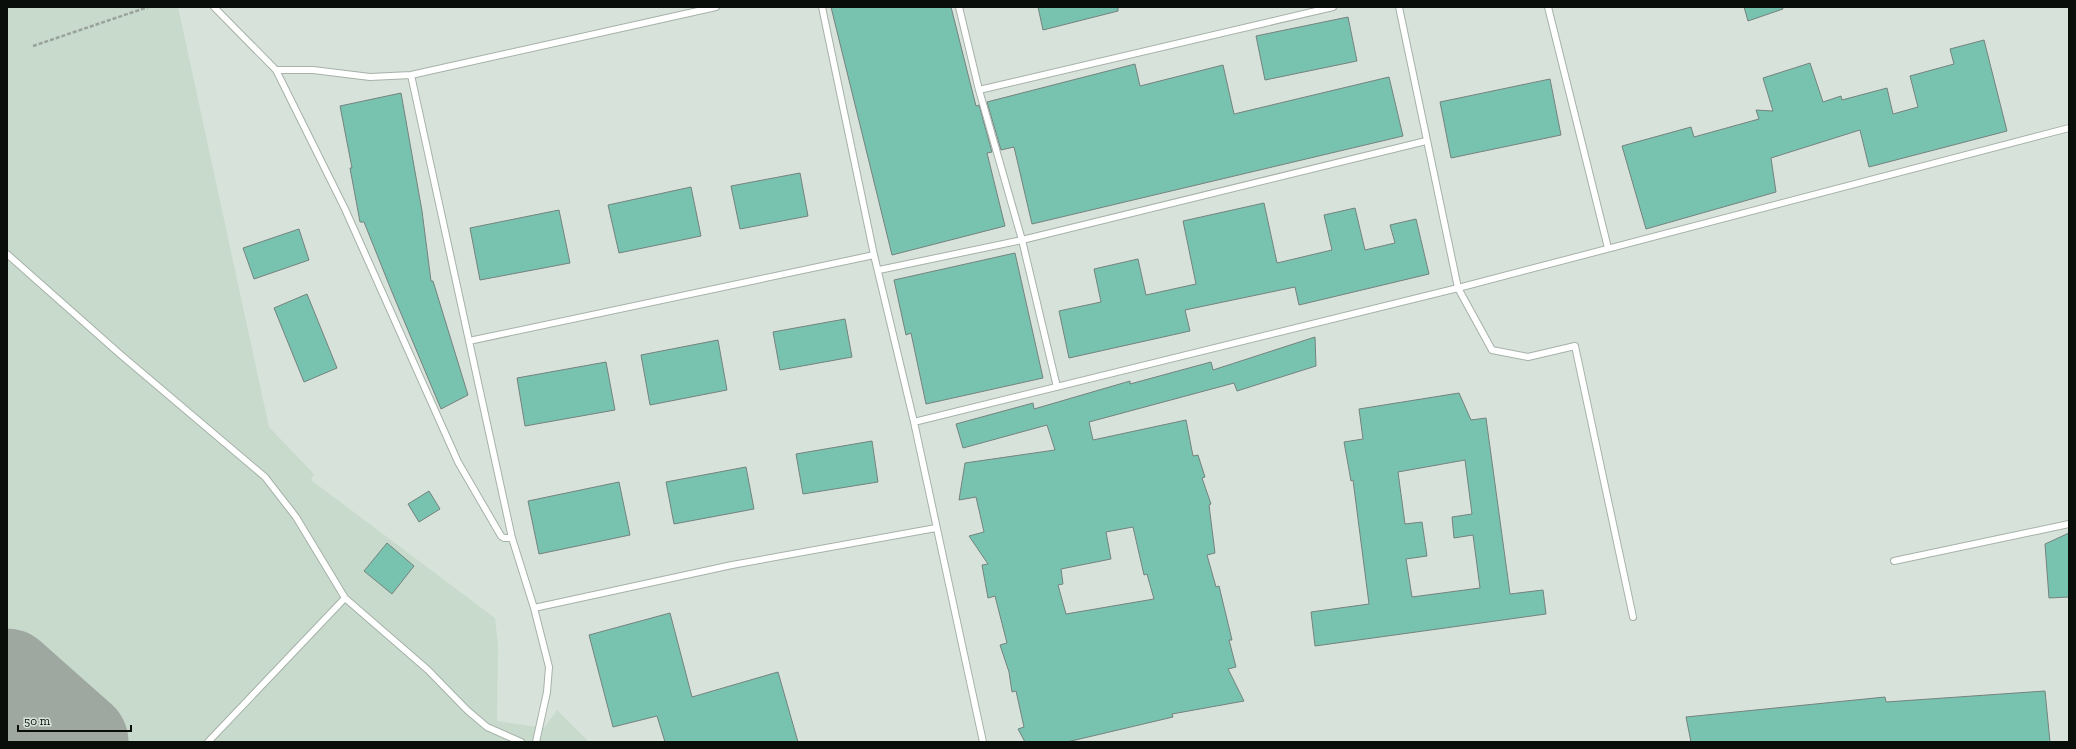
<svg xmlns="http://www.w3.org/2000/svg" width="2076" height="749" font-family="'Zilla Slab',serif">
<rect width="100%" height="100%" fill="#d7e3da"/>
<path fill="#c7dacc" d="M7 7H178L269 427 314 474 311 480 495 618 498 645 497 721 544 728 557 710 589 742H7Z"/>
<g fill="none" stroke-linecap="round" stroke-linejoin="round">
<path stroke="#9ea8a1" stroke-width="101" d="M7 679 78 742"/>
</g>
<path fill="#78c2b0" stroke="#75827e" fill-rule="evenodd" d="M831 7H951L976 106 979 105 992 152 987 153 1005 226 892 255Z
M1038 7H1118V11L1043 30Z
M1744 7H1782L1783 9 1748 21Z
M1348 17 1357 61 1265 80 1256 36Z
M1984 40 2007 131 1869 167 1860 130 1771 158 1776 192 1646 229 1622 146 1691 127 1694 137 1759 119 1756 110 1773 111 1763 78 1810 63 1823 102 1841 96 1842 100 1887 88 1893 114 1918 107 1910 76 1954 64 1950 49Z
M1135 64 1140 86 1223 65 1234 114 1389 77 1403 136 1032 224 1014 147 1001 150 987 102Z
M1550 79 1561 135 1451 158 1440 102Z
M401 93 422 211 431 281H433L468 395 441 409 392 292 364 222H360L350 168H352L340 106Z
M800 173 808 216 740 229 731 186Z
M691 187 701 236 619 253 608 205Z
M1264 203 1277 263 1332 250 1324 215 1355 208 1365 250 1395 243 1390 225 1416 219 1429 274 1299 305 1295 287 1185 310 1190 331 1069 358 1059 311 1101 302 1094 269 1138 259 1146 295 1196 284 1183 221Z
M559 210 570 263 480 280 470 228Z
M299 229 309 260 254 279 243 248Z
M1015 253 1043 378 926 404 911 333 906 335 894 280Z
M307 294 337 368 304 382 274 308Z
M845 319 852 357 780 370 773 332Z
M1315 337 1316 366 1237 391 1234 383 1089 422 1093 440 1186 420 1193 456 1198 455 1205 477 1202 478 1211 504 1209 505 1215 553 1207 555 1216 587 1219 586 1232 640H1229L1236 667 1228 669 1244 701 1172 714 1173 717 1067 742H1025L1018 729 1024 727 1016 691 1012 692 1009 672 1000 645 1007 643 995 596 988 598 982 565 988 564 969 536 984 532 976 497 959 500 965 463 1055 450 1047 425 963 448 956 424 1033 403 1034 409 1130 381V384L1211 362 1213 370ZM1133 527 1144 575 1147 574 1154 599 1066 614 1058 585 1063 584 1061 569 1111 559 1106 532Z
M718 340 727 390 650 405 641 355Z
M606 362 615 410 525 426 517 378Z
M1459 393 1471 420 1486 418 1510 594 1543 590 1546 614 1315 646 1311 612 1369 604 1353 480 1351 481 1344 442 1363 439 1359 409ZM1465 460 1472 514 1452 517 1454 538 1473 535 1480 588 1412 597 1406 559 1427 556 1422 522 1405 524 1398 472Z
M872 441 878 482 803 494 796 454Z
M746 467 754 509 674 524 666 482Z
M619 482 630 535 539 554 528 501Z
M429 491 440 509 419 522 408 504Z
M2069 533V597L2049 598 2045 544Z
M387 543 414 566 392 594 364 571Z
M670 613 692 697 778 672 798 742H665L657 716 613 727 589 635Z
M2045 691 2050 742H1691L1686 717 1885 697 1886 702Z"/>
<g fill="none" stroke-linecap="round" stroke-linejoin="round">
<defs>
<path id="service" d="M214 7 276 70 345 209 458 462 501 536 504 538H512
M822 7 874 255 914 422 983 742
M959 7 979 90 1022 240 1057 387
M1399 7 1458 288 1492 350 1528 357 1575 346 1633 617
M1548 7 1608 248
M276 70H313L370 77 411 75 716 7
M411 75 512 538 534 608 732 565 936 528
M979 90 1333 7
M7 254 121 355 265 477 296 517 345 598 428 670 467 710 487 727 521 742
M879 270 1022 240 1426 141
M469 341 874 255
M914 422 1458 288 2069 128
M1894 561 2069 524
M534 608 549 667 547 692 536 742
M208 742 345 598"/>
</defs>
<use href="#service" stroke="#a6b1a9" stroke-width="8"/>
<path stroke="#99a29b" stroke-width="2.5" stroke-dasharray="4 2" stroke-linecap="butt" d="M33 46 148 7"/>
<use href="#service" stroke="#fff" stroke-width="6"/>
</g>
<rect width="2076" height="749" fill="none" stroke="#0a0e0b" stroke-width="16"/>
<path d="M18 725v6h113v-6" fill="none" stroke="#0a0e0b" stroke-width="2"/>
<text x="24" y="725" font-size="12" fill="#0a0e0b" stroke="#d7e3da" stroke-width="3" paint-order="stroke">50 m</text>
</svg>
